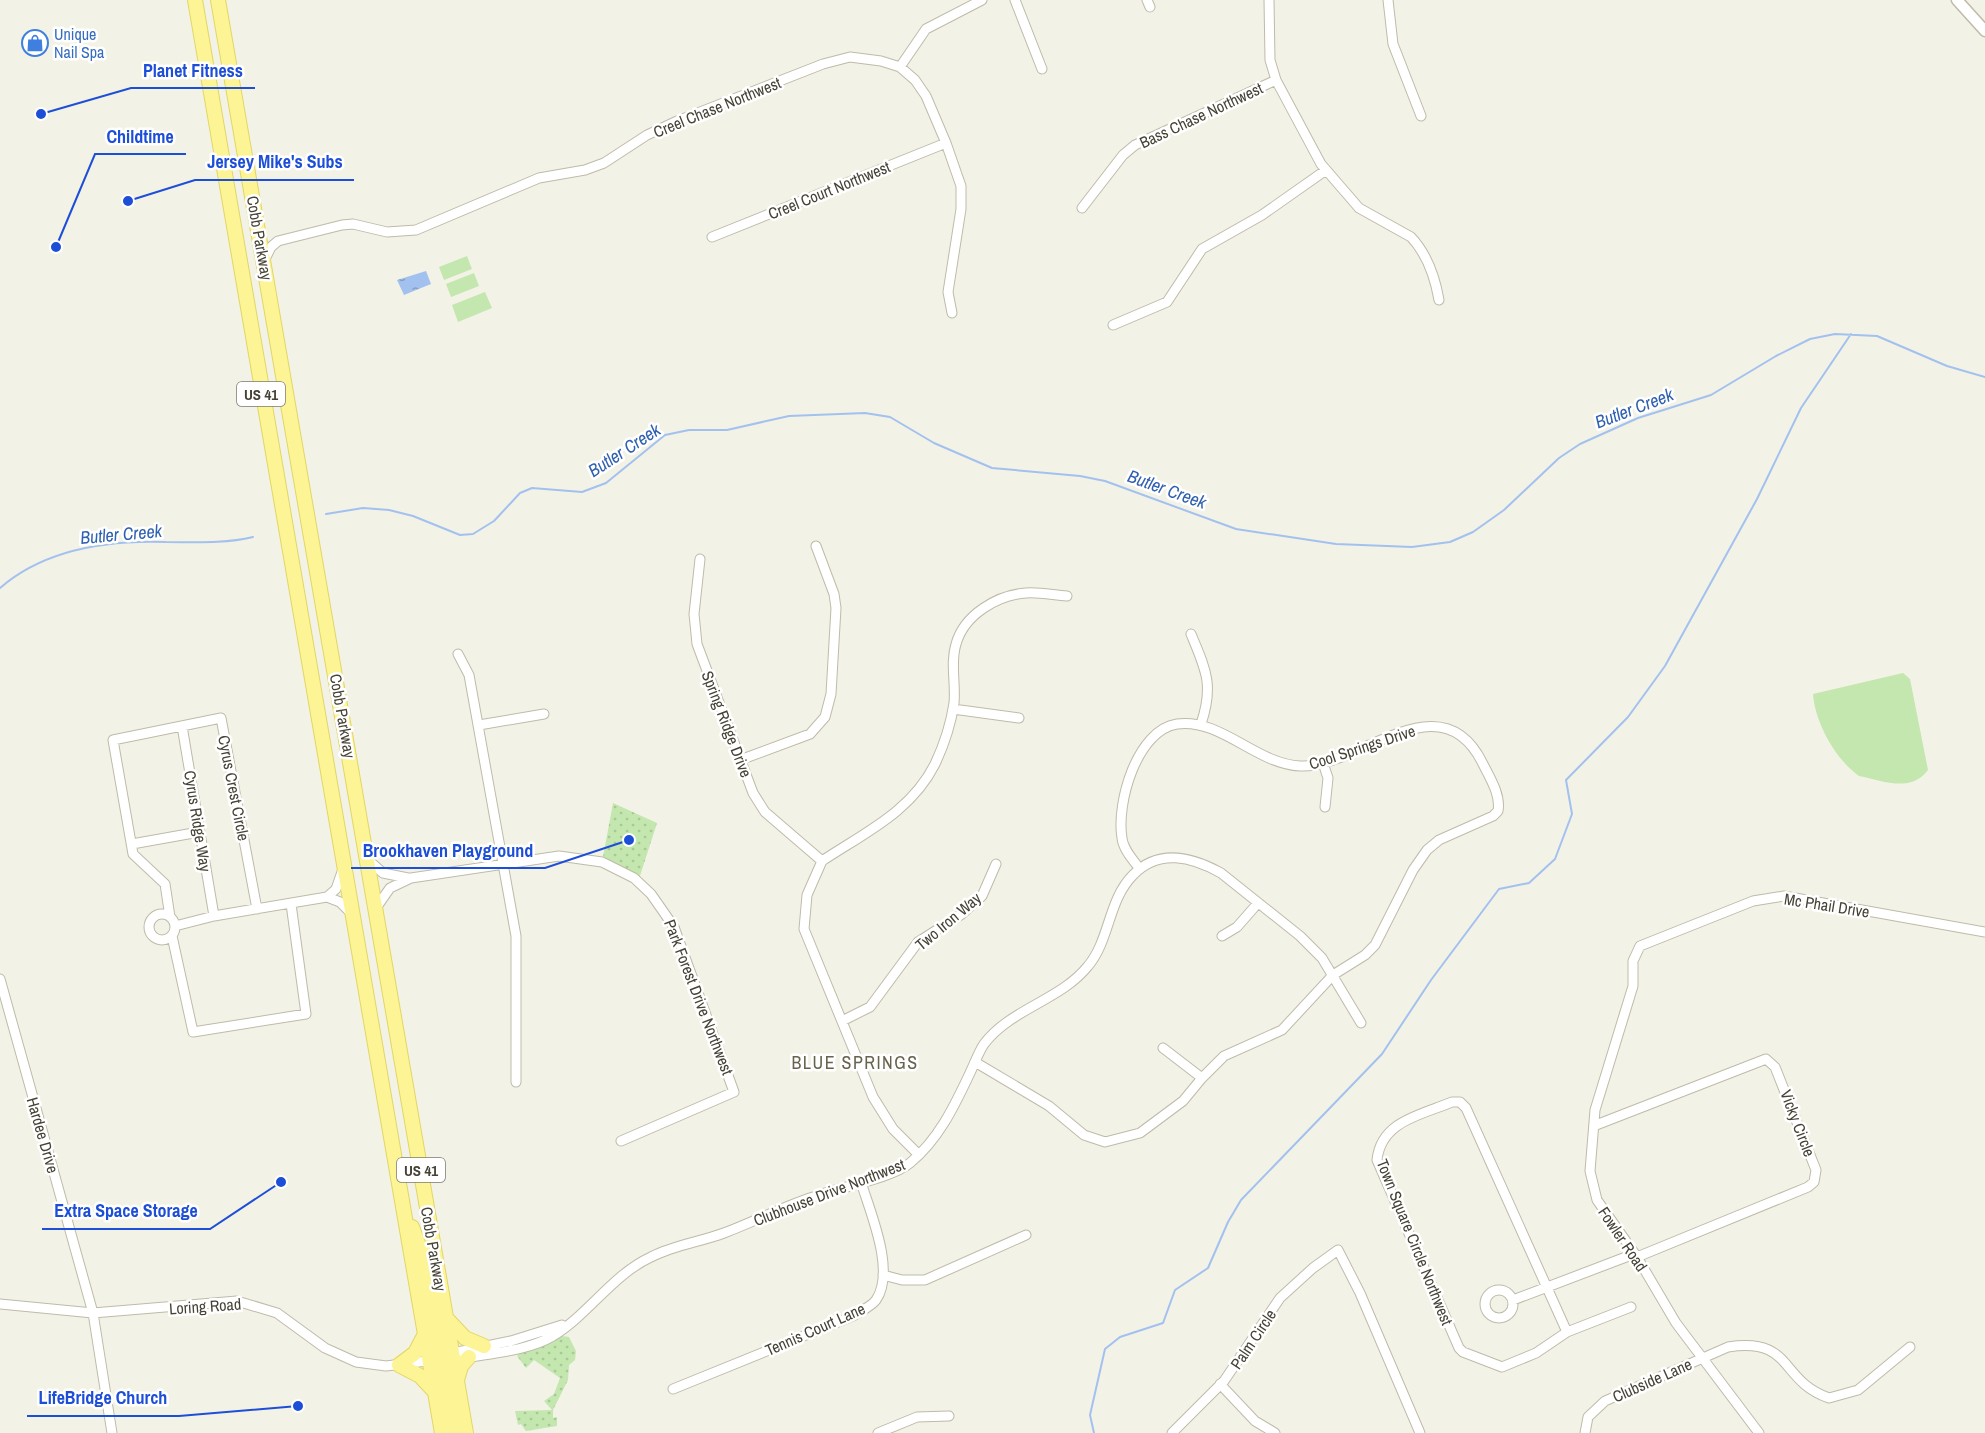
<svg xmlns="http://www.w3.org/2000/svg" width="1985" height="1433" font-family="'Archivo Narrow',sans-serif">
<defs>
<pattern id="park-dots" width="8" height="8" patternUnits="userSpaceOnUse" patternTransform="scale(1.5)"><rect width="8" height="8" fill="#c3e7af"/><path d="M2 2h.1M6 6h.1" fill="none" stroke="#a9c797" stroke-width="1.8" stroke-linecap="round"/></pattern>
<pattern id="water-ripples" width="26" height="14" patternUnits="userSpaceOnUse" patternTransform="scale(1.5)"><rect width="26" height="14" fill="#a3c1ef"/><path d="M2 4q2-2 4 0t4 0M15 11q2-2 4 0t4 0" fill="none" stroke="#879ec2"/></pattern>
</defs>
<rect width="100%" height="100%" fill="#f3f2e6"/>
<path fill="url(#park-dots)" d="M613 803 657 823 638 882 603 857Z
M562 1336 569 1337 576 1351 575 1360 569 1365 568 1380 553 1410V1418L557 1417V1426L526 1431 521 1424 518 1425 515 1411 552 1410 544 1401 554 1394 560 1378 534 1360 526 1368 517 1356 523 1350Z"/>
<path fill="#c3e7af" d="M467 256 472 269 444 280 439 267Z
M474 273 479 286 451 297 446 284Z
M485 292 492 308 458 322 452 305Z
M1903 673 1910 679 1928 770C1911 793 1883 781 1859 776 1835 759 1815 722 1813 694Z"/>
<path fill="url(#water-ripples)" d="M426 271 431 284 404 295 397 280Z"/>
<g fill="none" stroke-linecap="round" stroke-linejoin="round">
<path stroke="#a3c1ef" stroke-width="2" d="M326 514 363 508 389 510 413 516 460 535 473 534 494 521 520 493 532 488 582 492 606 483 665 435 689 430H727L789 416 865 413 890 417 934 443 992 468 1080 476 1105 481 1236 529 1336 544 1412 547 1450 542 1473 532 1504 510 1559 458 1580 444 1638 418 1711 395 1776 356 1810 339 1835 334 1877 336 1947 366 1985 377
M0 588C45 549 107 540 166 542 195 542 224 544 253 537
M1094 1433 1090 1415 1105 1349 1120 1337 1163 1323 1175 1290 1208 1268 1228 1222 1241 1200 1382 1054 1431 980 1499 889 1529 883 1555 859 1572 814 1566 780 1628 717 1665 666 1757 499 1801 408 1851 334"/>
<defs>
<path id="minor" d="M1015 0 1042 69
M1147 0 1150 7
M1269 0 1270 60 1276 80 1321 164 1359 208 1411 237C1427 254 1435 277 1439 300
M1388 0 1393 44 1421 116
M900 67 926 29 982 0
M1082 208 1123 155 1135 145 1276 80
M712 237 946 143
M264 261 271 247 278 241 342 225 353 224 387 232 416 230 539 178 585 170 604 163 647 135 677 121 823 64 850 57 881 61 900 67 915 80 926 96 946 143 961 186V209L948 292 952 313
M1113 325 1167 302 1202 249 1262 215 1326 170
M700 559 694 614 697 644 753 793 765 812 822 861
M1191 634C1206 670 1214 685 1201 724
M458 654 469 675 516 936V1082
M953 709 1019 718
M479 725 544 714
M182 726 214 916
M740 760 810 734 825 717 831 694 836 608 834 594 816 546
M1323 763 1328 778 1325 807
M132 844 199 832
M368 860 383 873 408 878
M822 861C864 833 911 812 935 764 944 745 951 723 954 703 956 683 950 663 956 644 964 615 997 595 1026 593 1039 592 1053 595 1067 596
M822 861 807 895 804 929 873 1097 893 1129 918 1154
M327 897 336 889 343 869
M376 908 390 888 411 878 559 856 602 862 634 878 651 894 674 927 734 1092 621 1141
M149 927a13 13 0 1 1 26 0a13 13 0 1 1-26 0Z
M170 917 165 884 133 854 113 740 221 718 257 909
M175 926 214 916 327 897 340 902 351 913
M172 936 193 1032 306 1014 291 904
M1222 936 1237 927 1258 903
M0 979 93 1313 112 1433
M842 1021 870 1007 918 942 962 914 982 896 996 864
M1163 1048 1202 1078
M975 1062 1049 1106 1084 1135 1105 1142 1140 1133 1183 1101 1202 1078 1224 1056 1282 1030 1333 975 1365 955 1375 945 1413 870 1427 850 1439 840 1493 816 1498 811C1501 795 1490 778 1483 764 1441 677 1358 769 1300 766 1256 764 1221 718 1177 724 1137 730 1116 803 1122 838 1123 849 1133 860 1140 869
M1596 1125 1766 1059 1775 1067 1816 1170 1814 1182 1808 1187 1637 1257
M883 1275 902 1280H925L1026 1235
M1485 1304a14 14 0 1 1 28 0a14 14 0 1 1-28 0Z
M1513 1300 1634 1254
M0 1304 93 1313 237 1301 277 1313 325 1348 356 1362 386 1366 435 1360
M1567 1332 1466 1108 1460 1102H1452C1421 1115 1381 1121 1377 1160L1459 1348 1463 1352 1502 1367 1536 1353 1567 1332 1631 1307
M448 1354 511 1341 562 1325
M464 1358C492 1353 527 1351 553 1336 589 1314 612 1275 651 1257 674 1245 700 1242 724 1233 756 1221 786 1205 819 1195 844 1186 890 1179 910 1163 938 1140 954 1107 969 1075 974 1065 978 1053 984 1044 1010 1009 1061 1000 1088 966 1110 940 1108 900 1133 875 1159 848 1192 857 1221 873L1300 936 1322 958 1361 1023
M1220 1384 1255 1421 1275 1433
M673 1389 853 1316C860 1311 871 1307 876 1300 896 1271 870 1212 861 1182
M878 1433 917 1417 949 1416
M1172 1433 1224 1381 1280 1298 1313 1268 1338 1250 1360 1293 1420 1433
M1585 1433 1588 1417 1605 1401 1728 1347C1794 1337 1778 1380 1829 1398L1858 1390 1910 1347
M1759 1433 1676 1323 1637 1257 1597 1200 1590 1171 1595 1110 1633 986V961L1640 946 1753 901 1784 896 1985 932"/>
<path id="tertiary" d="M1957 0 1985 31"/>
<path id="primary" d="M195 0 442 1433
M218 0 466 1433
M412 1227 423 1257 454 1433
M448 1320 465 1338 484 1346
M399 1365 420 1376 435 1392
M399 1365 415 1353 425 1334
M457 1380 461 1366 469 1357"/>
</defs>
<use href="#minor" stroke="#bebba9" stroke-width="11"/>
<use href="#tertiary" stroke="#bebba9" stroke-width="13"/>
<use href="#primary" stroke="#e2d665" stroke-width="16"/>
<use href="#minor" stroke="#fff" stroke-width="9"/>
<use href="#tertiary" stroke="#fff" stroke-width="10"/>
<use href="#primary" stroke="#fdf496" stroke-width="14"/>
</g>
<defs>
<symbol id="shop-ring" viewBox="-11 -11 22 22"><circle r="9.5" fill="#fff" stroke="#3f7fe0" stroke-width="1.5"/><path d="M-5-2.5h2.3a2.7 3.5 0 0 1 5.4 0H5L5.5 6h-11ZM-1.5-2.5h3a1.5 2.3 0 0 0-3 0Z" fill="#3f7fe0"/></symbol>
</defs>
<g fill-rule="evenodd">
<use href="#shop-ring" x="20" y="28" width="30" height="30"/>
</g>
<g text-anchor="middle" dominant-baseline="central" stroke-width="5" stroke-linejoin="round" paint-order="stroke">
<g fill="#fff" stroke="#7e7b72" stroke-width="1.5">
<rect x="237" y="382" width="48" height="24" rx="4.5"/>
<rect x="397" y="1158" width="48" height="24" rx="4.5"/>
</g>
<g font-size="15" font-weight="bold" fill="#464336">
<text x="261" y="394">US 41</text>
<text x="421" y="1170">US 41</text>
</g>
<g font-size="16" fill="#366cbe" stroke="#fff" text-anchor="start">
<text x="54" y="34">Unique<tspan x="54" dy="18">Nail Spa</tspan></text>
</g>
<g font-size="16" fill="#464336" stroke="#fff">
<text transform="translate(717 107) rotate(-22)">Creel Chase Northwest</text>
<text transform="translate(1201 115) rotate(-25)">Bass Chase Northwest</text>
<text transform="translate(829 190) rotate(-22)">Creel Court Northwest</text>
<text transform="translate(260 238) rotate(80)">Cobb Parkway</text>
<text transform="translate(343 716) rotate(80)">Cobb Parkway</text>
<text transform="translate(727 724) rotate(69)">Spring Ridge Drive</text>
<text transform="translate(1362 747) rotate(-18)">Cool Springs Drive</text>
<text transform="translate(234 788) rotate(79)">Cyrus Crest Circle</text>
<text transform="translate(198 821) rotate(81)">Cyrus Ridge Way</text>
<text transform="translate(1827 905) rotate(9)">Mc Phail Drive</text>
<text transform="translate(948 921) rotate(-40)">Two Iron Way</text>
<text transform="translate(699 997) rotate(69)">Park Forest Drive Northwest</text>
<text transform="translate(1798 1123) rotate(69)">Vicky Circle</text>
<text transform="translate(43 1135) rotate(74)">Hardee Drive</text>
<text transform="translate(829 1192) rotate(-21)">Clubhouse Drive Northwest</text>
<text transform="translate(1623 1239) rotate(56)">Fowler Road</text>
<text transform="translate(1415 1242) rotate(68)">Town Square Circle Northwest</text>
<text transform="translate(434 1249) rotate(80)">Cobb Parkway</text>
<text transform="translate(205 1306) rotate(-4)">Loring Road</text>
<text transform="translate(815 1329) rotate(-24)">Tennis Court Lane</text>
<text transform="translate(1253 1339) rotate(-56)">Palm Circle</text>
<text transform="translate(1652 1380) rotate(-24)">Clubside Lane</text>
</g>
<g font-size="18" font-style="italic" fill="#3060b0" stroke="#fff">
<text transform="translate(1634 408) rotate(-21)">Butler Creek</text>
<text transform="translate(624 450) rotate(-33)">Butler Creek</text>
<text transform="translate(1167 489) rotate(20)">Butler Creek</text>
<text transform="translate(121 534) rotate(-5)">Butler Creek</text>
</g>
<g font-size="18" letter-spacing="1.5" fill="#68634d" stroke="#fff">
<text x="855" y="1062">BLUE SPRINGS</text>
</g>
</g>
<path fill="none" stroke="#1d4ed8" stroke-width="2" d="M41 114L131 88H255M56 247L95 154H186M128 201L195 180H354M629 840L545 868H351M281 1182L210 1229H42M298 1406L179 1416H27"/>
<g fill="#1d4ed8" stroke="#fff" stroke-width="2">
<circle cx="41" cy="114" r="6"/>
<circle cx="56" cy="247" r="6"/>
<circle cx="128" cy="201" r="6"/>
<circle cx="629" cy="840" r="6"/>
<circle cx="281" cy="1182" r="6"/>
<circle cx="298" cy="1406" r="6"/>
</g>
<g font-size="18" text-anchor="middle" font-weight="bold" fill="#1d4ed8" stroke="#fff" stroke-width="5" stroke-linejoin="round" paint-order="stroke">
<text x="193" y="77">Planet Fitness</text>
<text x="140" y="143">Childtime</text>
<text x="275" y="168">Jersey Mike's Subs</text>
<text x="448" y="857">Brookhaven Playground</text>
<text x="126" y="1217">Extra Space Storage</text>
<text x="103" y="1404">LifeBridge Church</text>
</g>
</svg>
